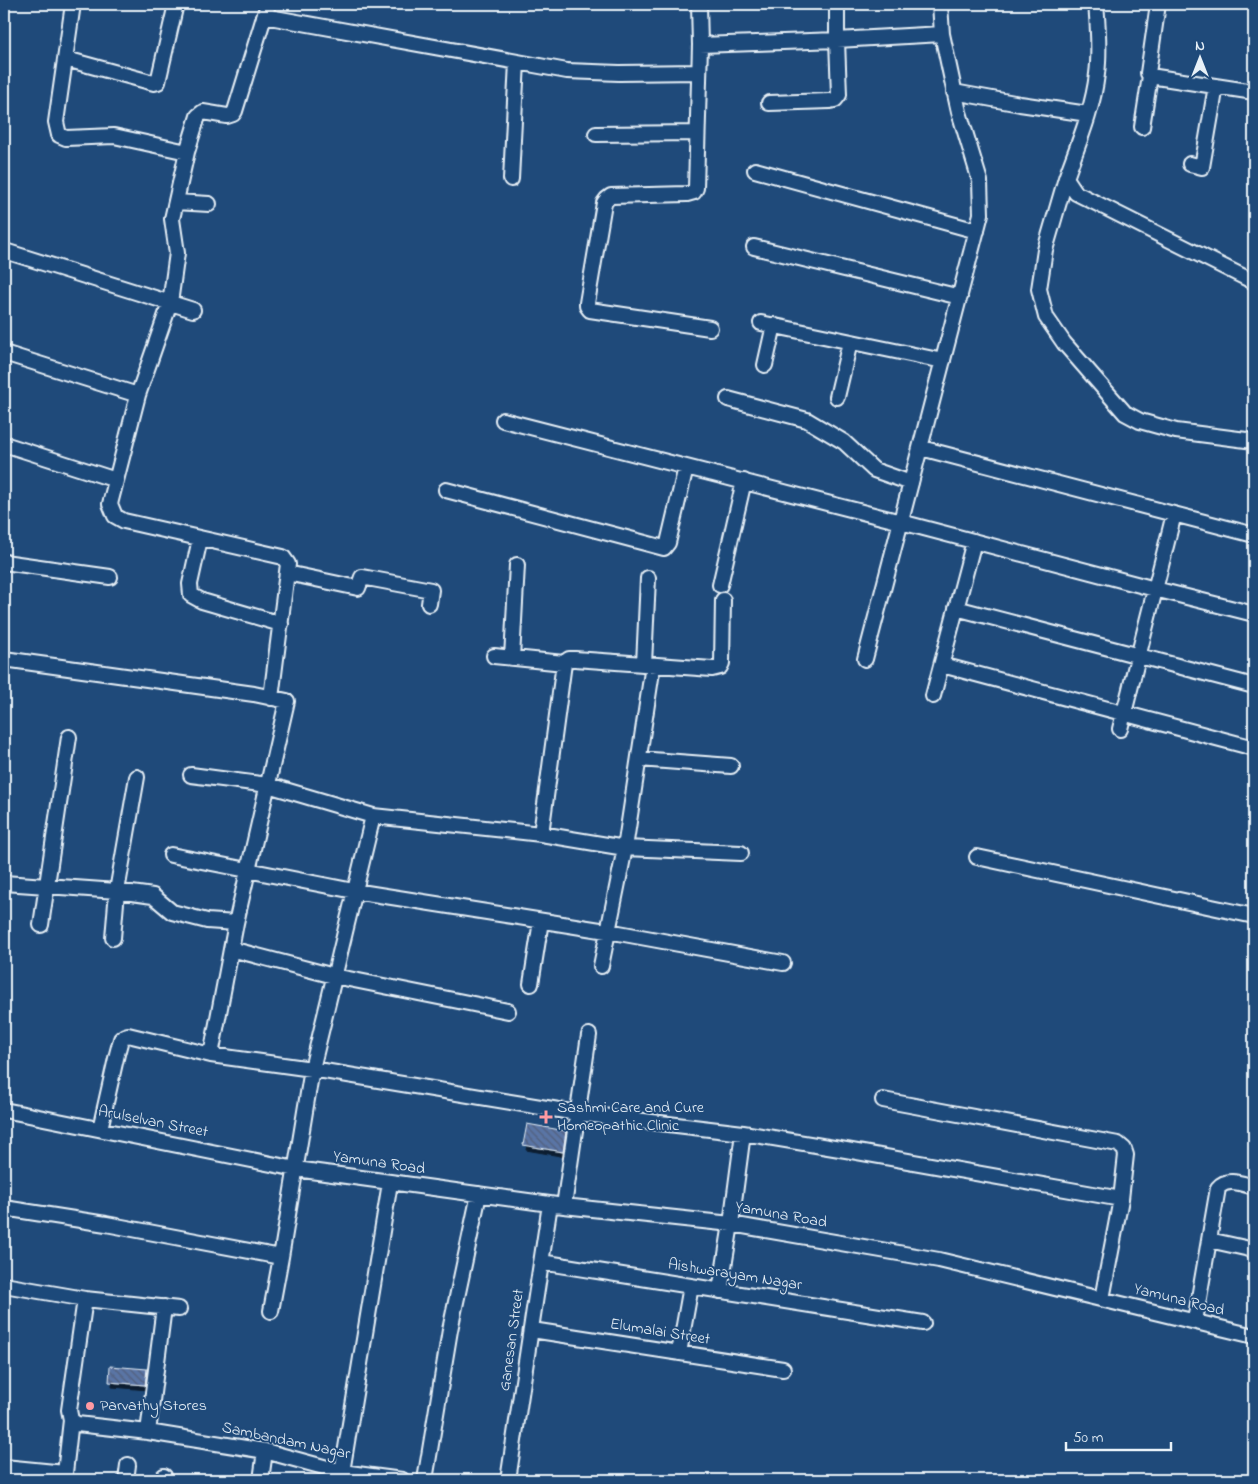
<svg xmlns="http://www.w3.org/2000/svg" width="1258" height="1484" font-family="'Indie Flower',sans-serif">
<defs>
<pattern id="building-back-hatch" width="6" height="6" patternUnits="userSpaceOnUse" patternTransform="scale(1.25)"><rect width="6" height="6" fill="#5a74a5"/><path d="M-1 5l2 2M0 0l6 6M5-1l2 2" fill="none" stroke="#51607c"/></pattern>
<filter id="shadow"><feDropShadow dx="3" dy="5" stdDeviation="0" flood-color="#0009"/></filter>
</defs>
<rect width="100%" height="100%" fill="#1f4a7a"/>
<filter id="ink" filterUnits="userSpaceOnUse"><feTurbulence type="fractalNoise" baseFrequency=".02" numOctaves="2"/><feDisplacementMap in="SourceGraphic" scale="10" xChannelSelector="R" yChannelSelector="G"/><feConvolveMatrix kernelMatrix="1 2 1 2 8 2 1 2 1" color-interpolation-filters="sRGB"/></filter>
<g filter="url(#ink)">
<path fill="url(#building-back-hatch)" stroke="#e8f1f8" filter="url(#shadow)" d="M527 1124 566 1131 563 1152 523 1145Z
M110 1366 147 1369 145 1385 109 1382Z"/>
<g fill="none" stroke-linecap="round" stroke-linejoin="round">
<defs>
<path id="minor" d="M73 4 56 122 59 135 66 138 114 136 187 152
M268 4 235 111 233 114 227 116 203 112 198 116 187 152 172 219 177 253 170 303 138 395 110 504 115 516 124 521 283 557 288 564 271 698
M699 4 700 45 696 188 694 192 687 194 611 196 607 199 604 203 587 303V306L590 310 710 328
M837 4V40L942 34
M1096 4C1098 26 1100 51 1097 74 1093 110 1078 144 1066 178L1076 193 1254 282
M1158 4 1148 73 1150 76 1254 92
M264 16 567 71 619 73 699 72
M700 45 837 40 839 95 835 100 830 101 769 103
M66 59 150 82 154 83 158 82 176 4
M954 92 1020 104 1088 114
M1142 127 1150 76
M596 134 697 133
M1190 164 1202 167 1216 86
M755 170 977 231
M1066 178 1045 250 1039 289 1046 317 1064 343 1125 413 1140 421 1176 431 1254 441
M511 179 517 62
M176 202 209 204
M754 247 960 297
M5 251 193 310
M761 323 943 361
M4 353 138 395
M765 365 774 325
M837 397 850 342
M728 399 807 420 844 442 874 470 911 483
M503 420 901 522 1155 589 1254 614
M4 444 116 480
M921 448 1254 535
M446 490 664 548 668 543 686 467
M200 539 190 584 191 595 202 601 281 624
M4 562 110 577
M287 573 358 588 362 577 431 590 429 604
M720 585 744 481
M956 608 1254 686
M494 656 564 663
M512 658 517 565
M4 659 254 694 287 701 236 923 207 921 172 912 153 896 117 891 4 883
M865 659 981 214 980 181 959 112 953 85 942 34 940 4
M644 664 648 578
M942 665 1254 748
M933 696 974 541
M1120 729 1174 514
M639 759 731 766
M191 775 268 785 373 816 541 834 625 848 741 853
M541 834 564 663 569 659H575L712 669 720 667 722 663 723 600
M171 855 354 891 619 933 783 963
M977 857 1254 916
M41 925 69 737
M113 938 117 891 137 777
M231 949 334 976 508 1011
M601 966 625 848 653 665
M531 984 541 921
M211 1055 236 923
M883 1100 1118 1144 1124 1149 1126 1155 1121 1199
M4 1110 296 1169 564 1206 731 1224 939 1260 1254 1336
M100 1129 117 1054 121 1039 125 1036 128 1035 211 1055 312 1069 577 1113 743 1133 846 1150 1121 1199 1102 1299
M564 1206 589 1035
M4 1208 106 1224 281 1257 312 1069 373 816
M1209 1240 1254 1250
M541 1262 923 1323
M4 1285 85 1299 179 1309
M720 1291 731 1224 743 1133
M271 1311 281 1257
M1195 1321 1218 1188C1227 1177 1242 1184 1254 1187
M532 1330 783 1369
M679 1353 691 1286
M71 1420 69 1410 85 1299
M148 1432 164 1307
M4 1467 65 1473 71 1420 77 1424 148 1432 265 1451 342 1472 402 1480
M342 1472 390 1183
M126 1480 128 1465
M163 1480 164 1476
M261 1480 265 1451
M425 1480 450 1330 479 1194
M508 1480 550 1204"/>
</defs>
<use href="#minor" stroke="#e8f1f8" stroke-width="18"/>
<use href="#minor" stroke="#1f4a7a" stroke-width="14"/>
</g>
</g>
<g fill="#ff9aa2" stroke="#1f4a7a" stroke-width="2">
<path d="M543.5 1109.5h5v5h5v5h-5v5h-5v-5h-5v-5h5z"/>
<circle cx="90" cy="1406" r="5"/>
</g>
<g text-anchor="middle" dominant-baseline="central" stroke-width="4" stroke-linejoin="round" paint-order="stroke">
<g font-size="16" fill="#e8f1f8" stroke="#1f4a7a" text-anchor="start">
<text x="557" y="1108">Sashmi Care and Cure<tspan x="557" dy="18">Homeopathic Clinic</tspan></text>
<text x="100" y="1406">Parvathy Stores</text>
</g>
<g font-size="16" fill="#e8f1f8" stroke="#1f4a7a">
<text transform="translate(153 1122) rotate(11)">Arulselvan Street</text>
<text transform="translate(379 1163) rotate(8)">Yamuna Road</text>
<text transform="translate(781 1215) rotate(10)">Yamuna Road</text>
<text transform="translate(735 1275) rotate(9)">Aishwarayam Nagar</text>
<text transform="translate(1179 1300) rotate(14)">Yamuna Road</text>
<text transform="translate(660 1332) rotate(9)">Elumalai Street</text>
<text transform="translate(512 1340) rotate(-82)">Ganesan Street</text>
<text transform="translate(286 1441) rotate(12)">Sambandam Nagar</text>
</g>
</g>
<rect width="1258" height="1484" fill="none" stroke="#1f4a7a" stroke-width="20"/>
<rect x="10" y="10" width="1238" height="1464" fill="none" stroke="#e8f1f8" stroke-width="2" filter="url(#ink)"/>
<g transform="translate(1200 58)" stroke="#1f4a7a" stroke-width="4" paint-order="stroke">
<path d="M0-4L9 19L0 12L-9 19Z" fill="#e8f1f8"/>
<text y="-8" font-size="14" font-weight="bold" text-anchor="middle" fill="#e8f1f8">N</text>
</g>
<path d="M1066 1442v8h105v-8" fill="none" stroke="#e8f1f8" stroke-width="2.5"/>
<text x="1073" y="1442" font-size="15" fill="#e8f1f8" stroke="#1f4a7a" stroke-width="4" paint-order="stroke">50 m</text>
</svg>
